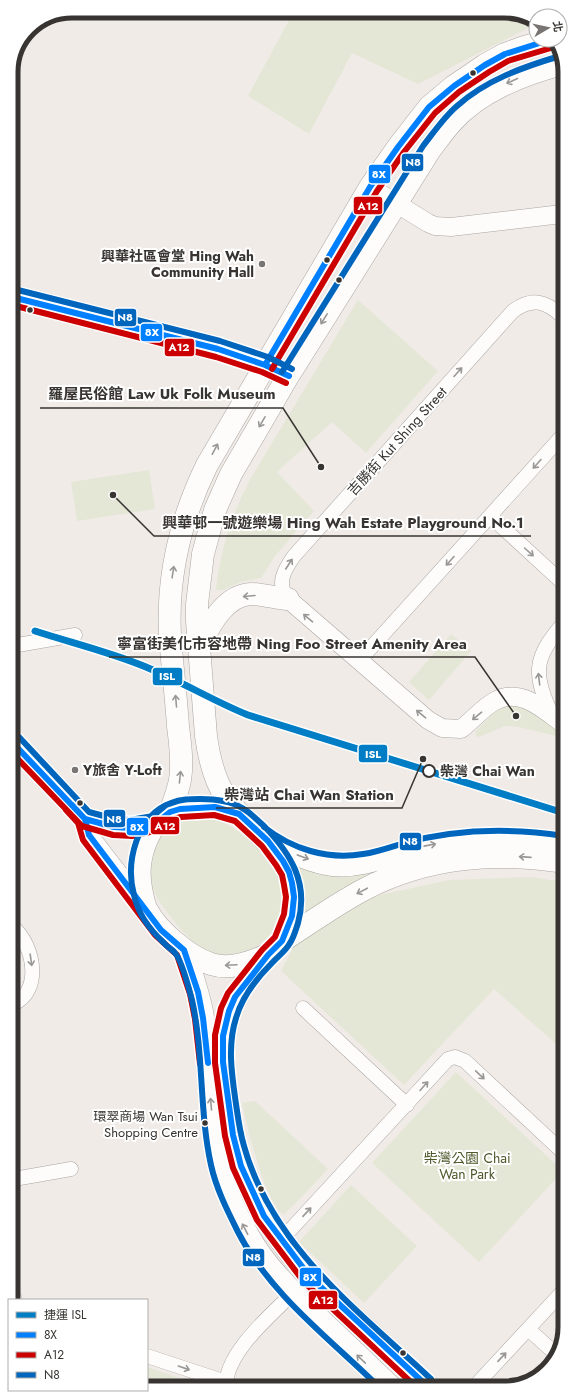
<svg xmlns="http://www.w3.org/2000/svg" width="576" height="1399" font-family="Jost,'Noto Sans TC',sans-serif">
<rect width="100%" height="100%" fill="#f0ebe7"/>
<path fill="#e5e7d6" d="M294 11H508L536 22V24L418 84 352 53 309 134 248 96Z
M358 300 438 371 366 453 332 422 277 472 314 511 275 556 261 578 240 582 223 590H216C220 550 232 513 251 478Z
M149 470 155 509 77 521 71 482Z
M451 634 471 651 429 700 409 682Z
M501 705 531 707 564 736V738L518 727 505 726 479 737 476 736V731Z
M203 817C226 820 242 832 257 848 263 853 270 859 274 866 285 885 287 910 274 929 268 938 259 947 249 951 213 964 191 944 170 916 162 906 154 895 151 882 146 860 158 830 179 820 187 817 195 817 203 817Z
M432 851 299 921 306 893 297 866Z
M531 877 564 882V1051L494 989 404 1085 281 971 294 946 366 898 449 880Z
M456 1072 563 1171 479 1262 372 1163Z
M255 1101 328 1169 292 1207 284 1214C266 1208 246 1122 242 1103Z
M351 1185 417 1246 364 1303 299 1242Z
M147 1367 205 1387H147Z"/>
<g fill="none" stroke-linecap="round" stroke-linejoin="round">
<defs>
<path id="minor" d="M490 516 563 583
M288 599C276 584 284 570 294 556L513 311C532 297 546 301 562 316
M12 646 75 635
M359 661 563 435
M552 715C533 675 533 658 563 624
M13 927C34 945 43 991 13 1004
M303 1008 407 1105
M14 1179 71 1169
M281 1240 448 1059 455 1057 465 1061 565 1154
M14 1297 15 1300
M528 1329 556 1354
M147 1356 226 1382
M476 1385 565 1289
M226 1387C225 1353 271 1315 293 1293"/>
<path id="tertiary" d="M370 187 428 223 435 226 451 227 562 214
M12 297 218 349 265 365 289 376
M288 599 428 720 442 728 461 729C472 721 482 708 495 701 520 687 543 709 563 724
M13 743 85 819 89 835 145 908
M85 819C92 820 99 823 106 826 122 831 140 827 156 823"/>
<path id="primary" d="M200 644C210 625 225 595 251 594 262 594 276 598 288 599
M170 812C174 801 178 791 180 780 183 762 180 743 178 726 176 695 172 665 170 635 167 576 181 518 207 465L370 187 398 147 429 107 454 86 485 65 505 54 524 47 549 40
M239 814C231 812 223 808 215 807 204 806 180 806 170 812 159 817 152 828 147 839 138 860 138 877 143 898 144 902 145 907 147 910 158 931 189 957 211 964 229 970 250 963 267 955
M184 950C191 972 199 993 203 1017 210 1064 208 1114 218 1161 225 1193 246 1237 266 1262 283 1284 304 1304 324 1323 346 1344 368 1365 390 1386
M426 1385 326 1292C284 1252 251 1204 236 1148 231 1128 229 1108 226 1088 222 1057 220 1027 235 998 243 983 256 968 268 955 272 951 278 947 281 942 289 932 294 909 294 897 291 848 251 834 227 799 214 781 209 758 206 736L197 621V604L203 554 215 510 231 474 287 378 430 150C437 141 443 132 451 123 479 91 522 75 562 64"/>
<path id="trunk" d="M268 841C289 851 310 862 333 865 363 868 391 854 419 847 468 837 515 836 564 844
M282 941C309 924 336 904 365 889 426 857 496 851 564 862"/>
</defs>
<use href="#minor" stroke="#aaa6a2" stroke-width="15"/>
<use href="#tertiary" stroke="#aaa6a2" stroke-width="19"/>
<use href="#primary" stroke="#aaa6a2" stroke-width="23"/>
<use href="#trunk" stroke="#aaa6a2" stroke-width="23"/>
<use href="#minor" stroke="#fdfcfb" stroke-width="14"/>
<use href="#tertiary" stroke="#fdfcfb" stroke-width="18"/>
<use href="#primary" stroke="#fdfcfb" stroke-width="22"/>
<use href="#trunk" stroke="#fdfcfb" stroke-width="22"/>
<defs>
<path id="bus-1" d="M12 297 218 349 265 365 289 376
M265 365 370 187 398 147 429 107 454 86 485 65 505 54 549 40
M13 743 85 819 114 827 131 828 156 823 170 812 180 809 215 807 239 814 268 841 283 861 289 872 292 883 294 897 292 916 282 941 268 955 235 997 229 1011 223 1036V1062L233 1135 241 1166 264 1216 310 1277 426 1385
M72 805 85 819 89 835 161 930 184 950 198 992 203 1018 208 1063"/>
<path id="bus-2" d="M12 305 216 357 262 372 286 383
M272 369 377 191 404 152 435 113 459 92 489 72 508 61 551 48
M13 754 82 826 113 835 132 836 159 830 174 819 181 817 214 815 235 821 262 846 276 865 282 875 284 885 286 897 284 914 275 937 262 950 228 993 221 1008 215 1035V1063L225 1136 233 1168 257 1220 304 1282 415 1386
M66 810 78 823 83 840 155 935 177 955 190 994 195 1019 200 1064"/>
<path id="bus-3" d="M14 289 220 341 268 357 292 369
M282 372 423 146C434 132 444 117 457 106 486 80 523 67 560 56
M19 737 89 812 115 819 130 820 153 816 166 805 178 801
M264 827C292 849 327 860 363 854 377 852 391 847 404 843 419 839 434 836 449 834 487 829 525 830 564 836
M378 1386C329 1338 270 1294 238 1232 227 1210 216 1188 211 1165 199 1111 204 1054 192 1000 189 989 182 960 175 953 172 949 167 947 164 943 150 930 138 914 134 895 125 862 137 815 171 803 181 799 190 799 200 799 214 799 229 800 242 808 250 812 257 820 264 826 291 854 309 883 298 923 296 929 294 937 290 943 286 951 277 957 271 964 256 979 242 997 236 1018 227 1046 232 1076 236 1104 238 1118 240 1133 244 1146 272 1247 359 1311 431 1379"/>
</defs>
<use href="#bus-1" stroke="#fff" stroke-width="9"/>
<use href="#bus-2" stroke="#fff" stroke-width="9"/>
<use href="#bus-3" stroke="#fff" stroke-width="9"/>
<use href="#bus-1" stroke="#0080ff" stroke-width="6"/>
<use href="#bus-2" stroke="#c00" stroke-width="6"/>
<use href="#bus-3" stroke="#0065bd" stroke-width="6"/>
<defs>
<path id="metro-1" d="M35 631C72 643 110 652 146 667 181 681 213 701 248 715L564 813"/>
</defs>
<use href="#metro-1" stroke="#fff" stroke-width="10"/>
<use href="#metro-1" stroke="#007dc5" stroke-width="7"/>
</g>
<defs><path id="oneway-shaft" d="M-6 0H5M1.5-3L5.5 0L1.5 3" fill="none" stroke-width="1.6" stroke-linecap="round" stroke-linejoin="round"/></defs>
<g stroke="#9a9896">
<use href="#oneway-shaft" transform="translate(512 81) rotate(156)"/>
<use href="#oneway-shaft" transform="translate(324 319) rotate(122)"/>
<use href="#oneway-shaft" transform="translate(458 372) rotate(-48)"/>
<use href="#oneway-shaft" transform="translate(262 422) rotate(120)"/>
<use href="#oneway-shaft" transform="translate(215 449) rotate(-62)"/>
<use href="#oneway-shaft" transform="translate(537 464) rotate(132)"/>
<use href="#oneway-shaft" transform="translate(529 552) rotate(42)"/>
<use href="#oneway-shaft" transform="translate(450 561) rotate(132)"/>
<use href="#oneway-shaft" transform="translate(289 564) rotate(-57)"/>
<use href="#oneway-shaft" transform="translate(173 572) rotate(-81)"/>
<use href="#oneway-shaft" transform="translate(249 596) rotate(175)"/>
<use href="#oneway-shaft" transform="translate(308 618) rotate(-140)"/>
<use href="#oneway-shaft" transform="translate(539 679) rotate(-97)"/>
<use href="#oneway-shaft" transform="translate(176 701) rotate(-95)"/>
<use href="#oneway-shaft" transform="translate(421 714) rotate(-140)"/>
<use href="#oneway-shaft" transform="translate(477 716) rotate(140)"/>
<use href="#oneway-shaft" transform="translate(180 777) rotate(-84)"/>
<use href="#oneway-shaft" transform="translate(430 845) rotate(-11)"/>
<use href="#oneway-shaft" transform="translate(303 857) rotate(20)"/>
<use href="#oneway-shaft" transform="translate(525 857) rotate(-176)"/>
<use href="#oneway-shaft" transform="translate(362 891) rotate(152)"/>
<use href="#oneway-shaft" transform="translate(31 960) rotate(82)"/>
<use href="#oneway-shaft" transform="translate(231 965) rotate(177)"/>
<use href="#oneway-shaft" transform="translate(480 1075) rotate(43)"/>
<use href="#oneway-shaft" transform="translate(424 1086) rotate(-48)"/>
<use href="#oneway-shaft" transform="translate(211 1104) rotate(-95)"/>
<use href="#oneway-shaft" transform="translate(307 1212) rotate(-47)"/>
<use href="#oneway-shaft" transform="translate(245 1229) rotate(-117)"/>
<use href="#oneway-shaft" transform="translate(502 1357) rotate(-47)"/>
<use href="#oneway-shaft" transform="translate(361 1359) rotate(-136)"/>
<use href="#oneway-shaft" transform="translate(184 1368) rotate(19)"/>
</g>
<g fill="#373431" stroke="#fff" stroke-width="1.5">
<circle cx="473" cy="73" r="3.5"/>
<circle cx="327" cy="260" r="3.5"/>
<circle cx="339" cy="280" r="3.5"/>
<circle cx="30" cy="310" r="3.5"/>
<circle cx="80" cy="803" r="3.5"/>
<circle cx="205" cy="1123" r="3.5"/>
<circle cx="261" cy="1189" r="3.5"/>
<circle cx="403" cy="1353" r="3.5"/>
</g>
<g fill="#787471" stroke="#fff" stroke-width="1.5">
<circle cx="262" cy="264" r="4"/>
<circle cx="75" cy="770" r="4"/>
</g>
<circle fill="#fff" stroke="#373431" stroke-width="2" cx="429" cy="771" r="6"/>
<g text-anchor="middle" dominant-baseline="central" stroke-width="4" stroke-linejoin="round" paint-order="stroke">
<g font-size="13" fill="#373431" stroke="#fff" text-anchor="end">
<text x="198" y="1116">環翠商場 Wan Tsui<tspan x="198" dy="16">Shopping Centre</tspan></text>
</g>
<g font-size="14" font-weight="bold" fill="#373431" stroke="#fff" text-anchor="end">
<text x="254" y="256">興華社區會堂 Hing Wah<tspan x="254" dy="16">Community Hall</tspan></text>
<text x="83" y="770" text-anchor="start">Y旅舍 Y-Loft</text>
</g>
<g font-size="14" fill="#373431" stroke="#fff">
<text transform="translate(397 441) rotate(-48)">吉勝街 Kut Shing Street</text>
</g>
<g font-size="14" font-weight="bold" fill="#373431" stroke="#fff" text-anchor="start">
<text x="440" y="771">柴灣 Chai Wan</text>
</g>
<g font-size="14" fill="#4d582a" stroke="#fff">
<text x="467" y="1158">柴灣公園 Chai<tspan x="467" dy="16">Wan Park</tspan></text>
</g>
</g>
<path d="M0 0H576V1399H0ZM72 18H504A54 54 0 0 1 558 72V1327A54 54 0 0 1 504 1381H72A54 54 0 0 1 18 1327V72A54 54 0 0 1 72 18Z" fill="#fff" fill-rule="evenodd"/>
<path fill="none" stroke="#373431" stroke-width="5" d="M72 18H504A54 54 0 0 1 558 72V1327A54 54 0 0 1 504 1381H72A54 54 0 0 1 18 1327V72A54 54 0 0 1 72 18Z"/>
<path fill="none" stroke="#373431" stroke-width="1.5" d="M321 467L283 408H40M113 495L154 536H531M516 716L475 657H109M423 759L402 808H216"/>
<g fill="#373431" stroke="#fff" stroke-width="1.5">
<circle cx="321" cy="467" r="4"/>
<circle cx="113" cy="495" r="4"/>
<circle cx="516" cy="716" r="4"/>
<circle cx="423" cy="759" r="4"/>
</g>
<g font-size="15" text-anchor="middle" font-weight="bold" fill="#373431" stroke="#fff" stroke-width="4" stroke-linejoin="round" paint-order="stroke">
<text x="162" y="399">羅屋民俗館 Law Uk Folk Museum</text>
<text x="343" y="528">興華邨一號遊樂場 Hing Wah Estate Playground No.1</text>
<text x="292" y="649">寧富街美化市容地帶 Ning Foo Street Amenity Area</text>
<text x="309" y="800">柴灣站 Chai Wan Station</text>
</g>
<g stroke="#fff" stroke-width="1.5">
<rect x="401" y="153" width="23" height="19" rx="4" fill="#0065bd"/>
<rect x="368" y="164" width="23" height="20" rx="4" fill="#0080ff"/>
<rect x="353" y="196" width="30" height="19" rx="4" fill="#c00"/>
<rect x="114" y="308" width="23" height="19" rx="4" fill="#0065bd"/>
<rect x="140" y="323" width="23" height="19" rx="4" fill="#0080ff"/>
<rect x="164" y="338" width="31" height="19" rx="4" fill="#c00"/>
<rect x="152" y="667" width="31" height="19" rx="4" fill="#007dc5"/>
<rect x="358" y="744" width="30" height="19" rx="4" fill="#007dc5"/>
<rect x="103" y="809" width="23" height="19" rx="4" fill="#0065bd"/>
<rect x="150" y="816" width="30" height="19" rx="4" fill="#c00"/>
<rect x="126" y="817" width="23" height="19" rx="4" fill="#0080ff"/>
<rect x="399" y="832" width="23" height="19" rx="4" fill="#0065bd"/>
<rect x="242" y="1248" width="23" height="19" rx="4" fill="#0065bd"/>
<rect x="299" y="1267" width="23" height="20" rx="4" fill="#0080ff"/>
<rect x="308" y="1290" width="30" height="20" rx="4" fill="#c00"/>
</g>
<g font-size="11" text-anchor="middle" font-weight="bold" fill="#fff">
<text x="413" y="166">N8</text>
<text x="379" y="178">8X</text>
<text x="368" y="210">A12</text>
<text x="125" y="321">N8</text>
<text x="152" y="336">8X</text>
<text x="179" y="351">A12</text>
<text x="167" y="680">ISL</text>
<text x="373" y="758">ISL</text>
<text x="114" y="823">N8</text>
<text x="165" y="830">A12</text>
<text x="137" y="831">8X</text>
<text x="410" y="845">N8</text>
<text x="253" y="1261">N8</text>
<text x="310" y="1281">8X</text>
<text x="323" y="1304">A12</text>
</g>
<rect x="8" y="1299" width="140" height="92" fill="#ffffff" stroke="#afaead"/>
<rect x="16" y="1312" width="20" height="6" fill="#007dc5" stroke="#afaead"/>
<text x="44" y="1319" font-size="12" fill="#373431">捷運 ISL</text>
<rect x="16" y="1332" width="20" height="6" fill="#0080ff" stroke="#afaead"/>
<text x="44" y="1339" font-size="12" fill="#373431">8X</text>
<rect x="16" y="1352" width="20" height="6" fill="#cc0000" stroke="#afaead"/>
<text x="44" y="1359" font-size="12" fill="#373431">A12</text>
<rect x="16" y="1372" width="20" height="6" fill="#0065bd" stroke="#afaead"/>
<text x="44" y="1379" font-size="12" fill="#373431">N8</text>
<g transform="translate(548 28) rotate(81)"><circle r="19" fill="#ffffff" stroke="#afaead"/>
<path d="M0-3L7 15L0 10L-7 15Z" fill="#787471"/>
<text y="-6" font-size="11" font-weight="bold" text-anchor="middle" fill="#373431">北</text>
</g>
</svg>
